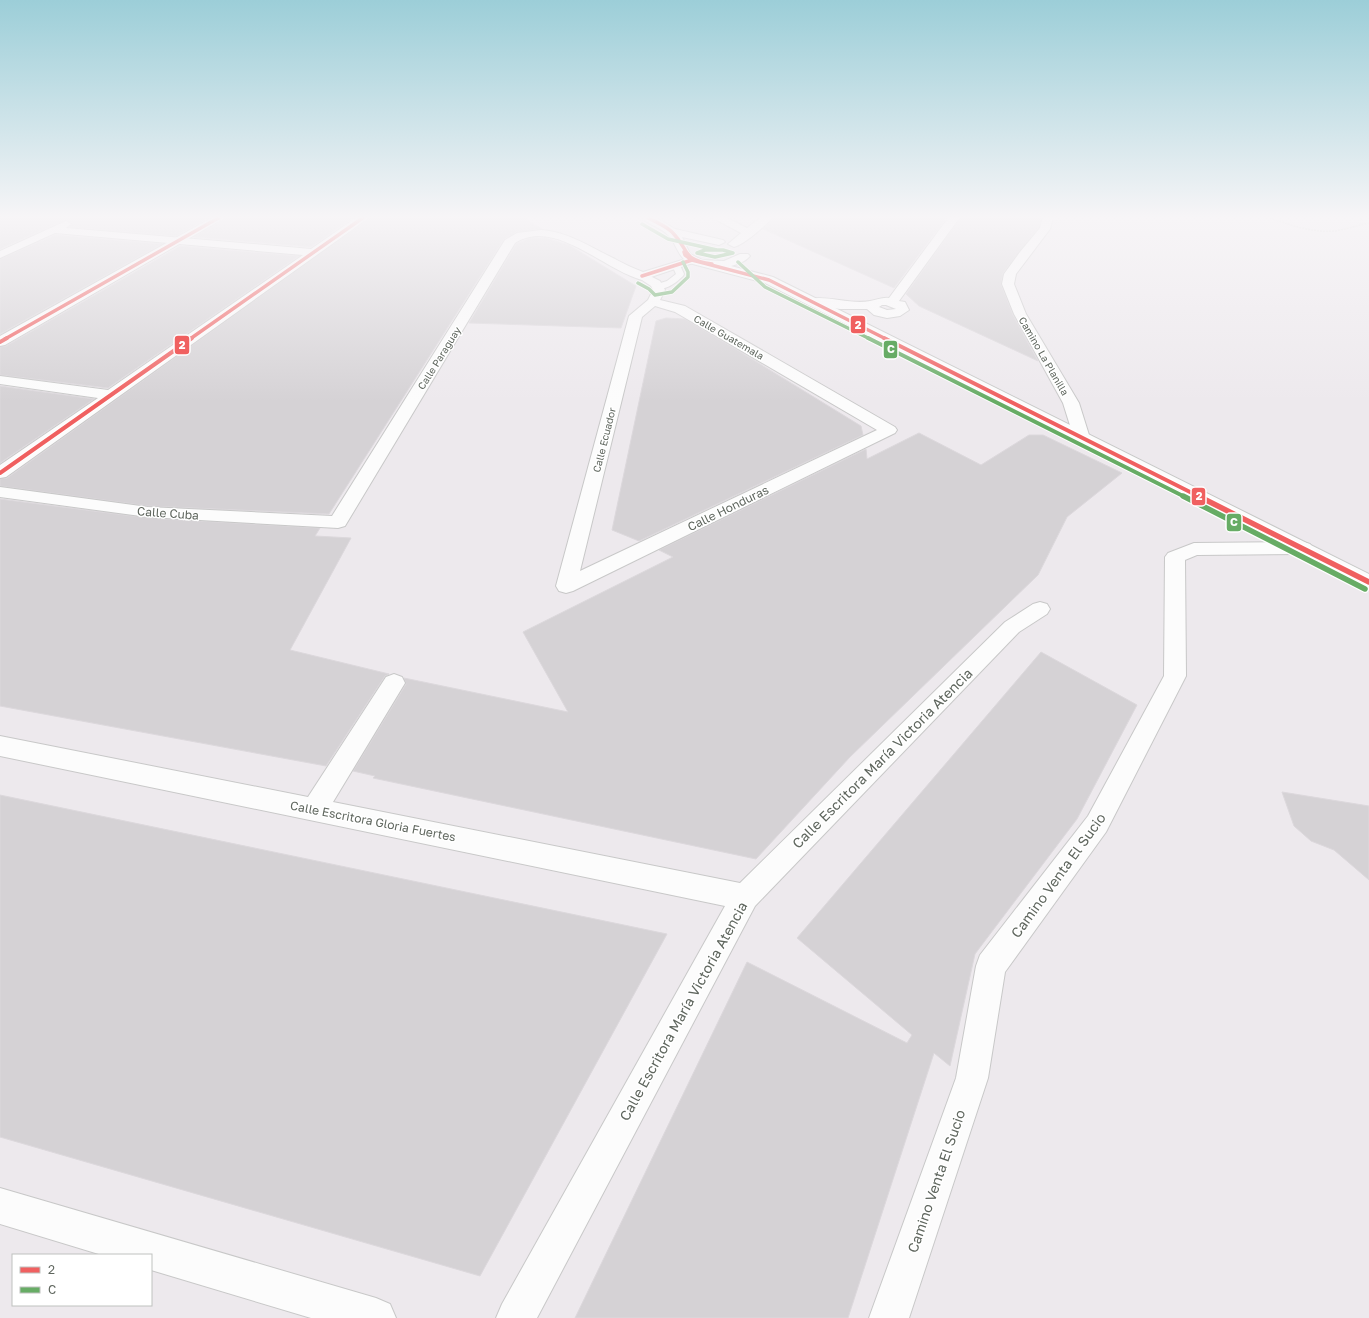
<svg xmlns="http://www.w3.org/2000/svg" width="1369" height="1318" font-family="'Golos Text',sans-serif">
<rect width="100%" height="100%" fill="#ede9ed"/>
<path fill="#d5d2d5" stroke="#dcd8dc" d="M0 217H209L176 236 70 227 72 223 65 220 0 249Z
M227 217H354L311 247 194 237Z
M371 217H523L542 229 517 232 504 239 329 514 148 506 0 486V479L7 478Z
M774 217H947L894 288 763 229Z
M961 217H1041L1039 227 1003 273 1001 284 1013 315 1038 361 919 306 906 294Z
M55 235 162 244 0 334V259Z
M530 238H546L569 245 636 286 621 328 469 323 516 244Z
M180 246 299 256 108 388 0 375V347L6 346Z
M666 318 685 319 739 351 861 426 863 435 639 541 612 530 656 321Z
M0 386 94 399 0 463Z
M919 433 981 465 1029 435H1043L1122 473 1067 517 1038 575 850 757 756 859 373 778 375 776 353 771 406 684 404 678 568 712 523 632 673 557 659 550 866 449 867 459Z
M0 499 148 518 320 528 315 536 351 538 290 650 389 674 385 676 326 766 0 706Z
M1041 652 1137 705 1077 819 975 954 950 1066 934 1053 848 1318H575L747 962 907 1043 912 1035 797 938Z
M1282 792 1369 806V880L1334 850 1311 841 1294 826Z
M0 795 667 934 480 1276 0 1137Z"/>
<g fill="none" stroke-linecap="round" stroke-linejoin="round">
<defs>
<path id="service" d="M673 263H679L684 274 683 276C676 283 665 291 654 289L653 287 654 285 667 281 676 274 672 265Z"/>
<path id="minor" d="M357 217H370L6 477 0 478V465L98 398 0 384V376L108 390 303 255 55 233 0 258V251L66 221 71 224 66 228 311 249Z
M711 217H725L747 228 761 217H773C766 225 744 245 734 247L728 244 741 233Z
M949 217H960L899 301 905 302 909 310 900 316 887 318 874 315 867 309H840L810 305 808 302 810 299C826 295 852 305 870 301 877 300 882 297 889 298ZM882 305H886L896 309 887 310 879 307Z
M1043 217H1053L1050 229 1016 274 1014 284 1026 314 1079 403 1089 435 1087 438 1081 440 1075 438 1073 435 1063 403 1014 314 1002 284 1004 274 1020 252 1040 228Z
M642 272 660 281 665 290 660 300 685 306 895 427 897 430 895 433 573 591 566 593 559 591 556 586 629 316 648 300 653 290 651 286 636 276 638 273ZM655 306 675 312 877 430 580 571 642 317Z
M1303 542 1310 544 1313 548 1310 552 1303 554 1197 555 1185 560 1186 676 1106 832 1005 972 988 1078 909 1318H869L956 1078 976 966 980 955 1088 816 1164 676 1165 557 1168 553 1194 543Z
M1040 602 1047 604 1050 609 1047 614 1019 632 755 906 537 1318H496L502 1304 725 906 0 756V736L308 797 386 677 394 674 402 677 405 683 333 802 740 883 1005 622 1033 604Z
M0 1188 376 1298 390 1304 396 1318H311L151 1270V1255H102L0 1224Z"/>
<path id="tertiary" d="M213 217H226L5 345 0 346V336Z
M541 230C569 232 590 247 615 259 624 264 633 268 643 272L692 257 696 258 698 260 696 262 642 280C604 270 554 217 515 243L345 526 338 528 148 517 0 497V487L148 507 332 516 505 240 517 233Z"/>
<path id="secondary" d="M641 217H655L675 229 723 240 725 242 719 245 682 237 690 254 702 260 724 261 740 254H748L750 256C745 262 738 264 731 266L773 277 1369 574V589L1362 587 765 283 689 263C677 256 677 244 668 235 661 227 648 225 641 217Z"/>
</defs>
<use href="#service" stroke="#c8c8c8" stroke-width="2"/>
<use href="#minor" stroke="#c8c8c8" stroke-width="2"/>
<use href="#tertiary" stroke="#c8c8c8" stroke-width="2"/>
<use href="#secondary" stroke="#c7c8c7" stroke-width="2"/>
<path stroke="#cececa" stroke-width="1.5" stroke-dasharray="2 1" stroke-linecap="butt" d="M1268 217C1289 225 1312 233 1335 231 1347 229 1358 225 1369 223
M1359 217 1361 220 1360 224"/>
<use href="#service" fill="#fcfcfc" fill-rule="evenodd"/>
<use href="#minor" fill="#fcfcfc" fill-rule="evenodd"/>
<use href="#tertiary" fill="#fcfcfc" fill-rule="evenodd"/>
<use href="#secondary" fill="#fcfcfc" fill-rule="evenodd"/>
<defs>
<path id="bus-1-far2" d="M647 217C655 222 665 225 672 232 690 250 681 260 712 264
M684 252 685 255 692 260 769 280 886 339
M642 276 692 260
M5 339 220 217
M190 339 364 217"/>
<path id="bus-1-far1" d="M884 338 1200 497
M0 342 7 338
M0 473 192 338"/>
<path id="bus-1" d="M1198 496 1369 582"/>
<path id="bus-2-far2" d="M642 224 668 239 717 250
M705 250H723L733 253 715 257 697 253Z
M738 262 765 287 870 339
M638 283 649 289 655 295 672 292 688 277V272L683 262"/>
<path id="bus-2-far1" d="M868 338 1185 497"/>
<path id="bus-2" d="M1183 496 1365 589"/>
</defs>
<use href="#bus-1-far2" stroke="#fff" stroke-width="5"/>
<use href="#bus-1-far1" stroke="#fff" stroke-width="6"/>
<use href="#bus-1" stroke="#fff" stroke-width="8"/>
<use href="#bus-2-far2" stroke="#fff" stroke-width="5"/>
<use href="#bus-2-far1" stroke="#fff" stroke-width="6"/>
<use href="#bus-2" stroke="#fff" stroke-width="8"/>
<use href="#bus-1-far2" stroke="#f06060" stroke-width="3.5"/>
<use href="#bus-1-far1" stroke="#f06060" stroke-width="4"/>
<use href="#bus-1" stroke="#f06060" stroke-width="5.5"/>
<use href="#bus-2-far2" stroke="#67ac65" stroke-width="3.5"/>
<use href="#bus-2-far1" stroke="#67ac65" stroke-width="4"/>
<use href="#bus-2" stroke="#67ac65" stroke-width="5.5"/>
</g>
<linearGradient id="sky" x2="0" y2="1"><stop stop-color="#9cced8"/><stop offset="0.54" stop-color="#f7f5f7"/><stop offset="1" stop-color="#f7f5f7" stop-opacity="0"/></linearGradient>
<rect width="1369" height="402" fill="url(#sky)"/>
<g text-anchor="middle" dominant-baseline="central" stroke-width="3" stroke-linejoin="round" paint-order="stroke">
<g font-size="10" fill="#5f665e" stroke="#fff">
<text transform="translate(729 337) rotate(30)">Calle Guatemala</text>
<text transform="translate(1044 356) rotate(60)">Camino La Planilla</text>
<text transform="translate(439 358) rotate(-58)">Calle Paraguay</text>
<text transform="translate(604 440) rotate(-76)">Calle Ecuador</text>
</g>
<g font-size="12" fill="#5f665e" stroke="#fff">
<text transform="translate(728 508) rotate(-26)">Calle Honduras</text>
<text transform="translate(168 513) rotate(4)">Calle Cuba</text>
<text transform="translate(373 821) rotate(11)">Calle Escritora Gloria Fuertes</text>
</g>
<g font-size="14" fill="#5f665e" stroke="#fff">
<text transform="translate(882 758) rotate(-45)">Calle Escritora María Victoria Atencia</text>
<text transform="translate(1058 875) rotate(-54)">Camino Venta El Sucio</text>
<text transform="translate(683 1011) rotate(-61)">Calle Escritora María Victoria Atencia</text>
<text transform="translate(936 1181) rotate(-71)">Camino Venta El Sucio</text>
</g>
</g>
<g stroke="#fff" stroke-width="1.5">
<rect x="850" y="315" width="16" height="19" rx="4" fill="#f06060"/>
<rect x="174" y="335" width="16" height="20" rx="4" fill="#f06060"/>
<rect x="883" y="340" width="15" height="19" rx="4" fill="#67ac65"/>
<rect x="1191" y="487" width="15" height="19" rx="4" fill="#f06060"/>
<rect x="1226" y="513" width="16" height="19" rx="4" fill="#67ac65"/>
</g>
<g font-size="11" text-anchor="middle" font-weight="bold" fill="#fff">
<text x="858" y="329">2</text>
<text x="182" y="349">2</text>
<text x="891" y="353">C</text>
<text x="1199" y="500">2</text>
<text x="1234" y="526">C</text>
</g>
<rect x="12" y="1254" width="140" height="52" fill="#ffffff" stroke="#bfc2bf"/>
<rect x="20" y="1267" width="20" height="6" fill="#f06060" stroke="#bfc2bf"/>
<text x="48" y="1274" font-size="12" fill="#5f665e">2</text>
<rect x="20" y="1287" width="20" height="6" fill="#67ac65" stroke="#bfc2bf"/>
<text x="48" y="1294" font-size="12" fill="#5f665e">C</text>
</svg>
